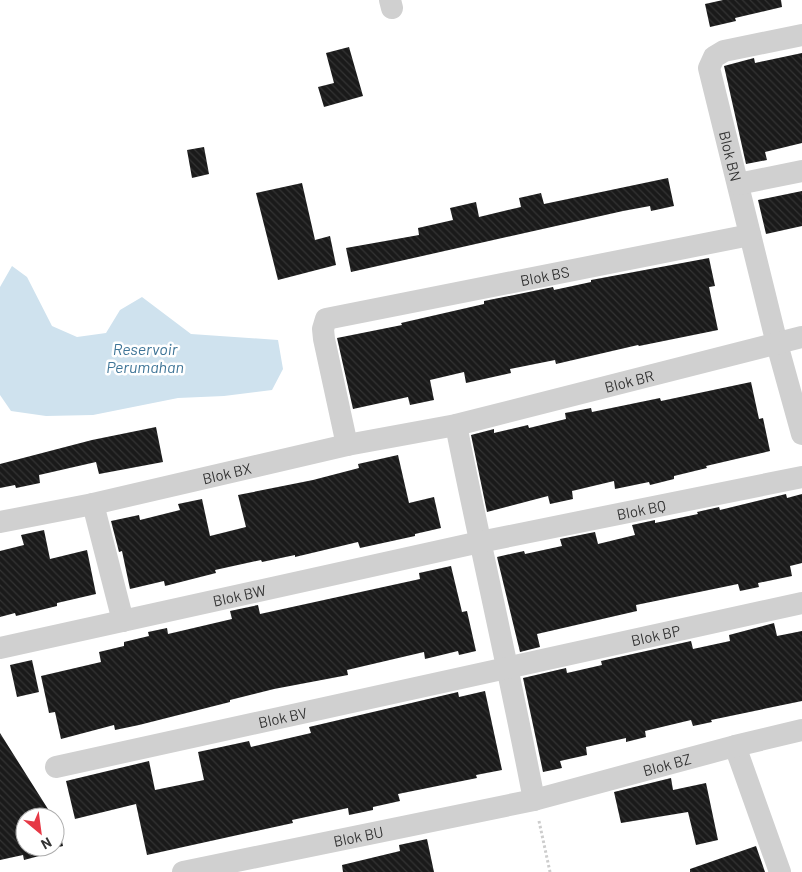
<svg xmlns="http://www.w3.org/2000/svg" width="802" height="872" font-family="Barlow,sans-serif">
<defs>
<pattern id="building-back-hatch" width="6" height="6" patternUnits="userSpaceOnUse" patternTransform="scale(1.25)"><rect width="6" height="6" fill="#1a1a1a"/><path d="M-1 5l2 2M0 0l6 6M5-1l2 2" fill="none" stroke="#333"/></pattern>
</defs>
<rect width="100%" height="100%" fill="#fff"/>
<path fill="#cfe2ee" d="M12 266 27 277 52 326 77 337 106 333 120 310 142 297 191 334 278 340 283 369 272 390 224 396 178 398 93 415 46 416 11 411 0 395V287Z"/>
<path fill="url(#building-back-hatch)" d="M723 0H781L782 7 735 18 736 21 710 27 705 4Z
M349 47 363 96 324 107 318 87 334 83 326 53Z
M802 53V143L765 152 767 160 746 164 724 66 754 58 755 63Z
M204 147 209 174 192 178 187 150Z
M668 178 674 206 651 211 650 206 623 211 351 272 346 248 419 235 418 228 453 220 450 208 476 202 479 217 521 207 519 198 541 193 544 204Z
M302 183 315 240 330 236 336 265 278 280 256 193Z
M802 191V226L766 234 758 200Z
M709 258 715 286 709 287 718 330 639 346 638 345 556 364 555 360 510 369 511 373 466 383 464 372 430 380 434 400 410 405 408 397 353 409 337 338 402 325 401 323 484 304V301L553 287 554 290 591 282V280Z
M751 382 759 419 763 418 770 451 706 466 707 468 674 476V479L650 485 649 482 615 489 614 481 572 491 573 499 550 504 548 496 487 512 471 435 494 429V433L528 425 529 428 566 419 565 413 591 408 592 412 660 398 661 401Z
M156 427 163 462 99 474 96 462 39 475 40 483 16 488 15 485 0 488V464L92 440Z
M398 455 409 503 434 497 441 528 415 534V536L360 548 358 542 295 557V555L262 562 261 560 215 570 216 573 165 586 164 581 130 589 122 551 119 552 111 521 139 515 140 520 180 510 178 504 202 499 210 536 246 527 238 495 313 480 359 468 358 464Z
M786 494 787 498 802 494V563L790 566 792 576 758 583 759 587 740 591 738 584 636 605 637 611 537 634 540 647 520 652 497 557 524 551 525 554 562 546 560 539 595 532 598 544 635 535 632 525 655 520V523L698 514 697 512 719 507 720 510Z
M44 530 50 559 87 550 96 594 57 603V606L16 616 15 613 0 617V551L24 545 21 535Z
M451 566 462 612 467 611 476 651 459 655 458 651 425 659 424 652 347 670 348 675 274 689 230 700V702L139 725 115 730 114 725 61 739 55 712 49 713 41 676 101 662 99 652 124 646V642L149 636 148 632 167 628 168 634 232 619 230 611 258 605 260 614 420 579 419 573Z
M774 623 777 636 802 631V701L711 720 712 722 693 726 691 720 645 731 646 737 626 742V738L586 747 587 755 560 761 562 768 543 772 523 678 566 668 567 673 602 665 601 661 691 641 693 649 730 641 729 635Z
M32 660 39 692 17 697 10 665Z
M485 691 502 770 476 775 477 778 398 794 400 801 373 807V810L349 815 348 808 292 820 293 823 147 855 136 804 75 819 66 781 149 761 155 790 204 780 198 752 249 741 251 747 311 733 309 727 458 692 459 697Z
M0 733 53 817H25V847H55V821L59 827 63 846 42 851 43 855 24 860 23 855 0 860Z
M671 778 673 790 706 783 718 840 696 845 688 812 621 823 614 792Z
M427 839 434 872H343L342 865 400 851 399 845Z
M756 846 765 872H690V869Z"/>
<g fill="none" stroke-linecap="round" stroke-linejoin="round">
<path stroke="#cdcdcd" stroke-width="3" stroke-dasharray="2.5 2.5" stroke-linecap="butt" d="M539 821 550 872"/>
<g stroke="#d0d0d0" stroke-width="22">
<path d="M390 0 392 8"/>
<path id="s1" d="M802 35 724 51 714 57 709 68 777 344 802 434"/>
<path d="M738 184 802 171"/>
<path d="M456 425C481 550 510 674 534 800"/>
<path id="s2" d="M347 445 324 339 323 329 326 319 750 235"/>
<path d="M93 504 123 621"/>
<path id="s3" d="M0 522 93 504 347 445 456 425 802 337"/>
<path id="s4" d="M0 648 480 542 802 477"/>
<path d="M735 746 780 872"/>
<path id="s5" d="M56 767 802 603"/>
<path id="s6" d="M183 872 534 800 735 746 802 730"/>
</g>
</g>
<g text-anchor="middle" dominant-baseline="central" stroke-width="5" stroke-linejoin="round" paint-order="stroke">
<g font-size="15" fill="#333" stroke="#fff">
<text stroke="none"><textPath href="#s1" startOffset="194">Blok BN</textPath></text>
<text stroke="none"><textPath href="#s2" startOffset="352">Blok BS</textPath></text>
<text stroke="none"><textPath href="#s3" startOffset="645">Blok BR</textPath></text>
<text stroke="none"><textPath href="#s3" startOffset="232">Blok BX</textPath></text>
<text stroke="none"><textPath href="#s4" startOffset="656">Blok BQ</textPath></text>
<text stroke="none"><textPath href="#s4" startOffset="245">Blok BW</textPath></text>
<text stroke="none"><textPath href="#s5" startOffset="614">Blok BP</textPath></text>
<text stroke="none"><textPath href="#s5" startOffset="232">Blok BV</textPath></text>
<text stroke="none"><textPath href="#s6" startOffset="496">Blok BZ</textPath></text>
<text stroke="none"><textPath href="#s6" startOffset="179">Blok BU</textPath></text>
</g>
<g font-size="16" font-style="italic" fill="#3f7597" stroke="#fff">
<text x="145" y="348">Reservoir<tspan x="145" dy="18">Perumahan</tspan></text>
</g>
</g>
<g transform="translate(40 832) rotate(151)"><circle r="24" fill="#ffffff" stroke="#adadad"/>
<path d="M0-4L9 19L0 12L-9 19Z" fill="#e63946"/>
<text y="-8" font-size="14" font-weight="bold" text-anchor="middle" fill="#333333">N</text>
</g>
</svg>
